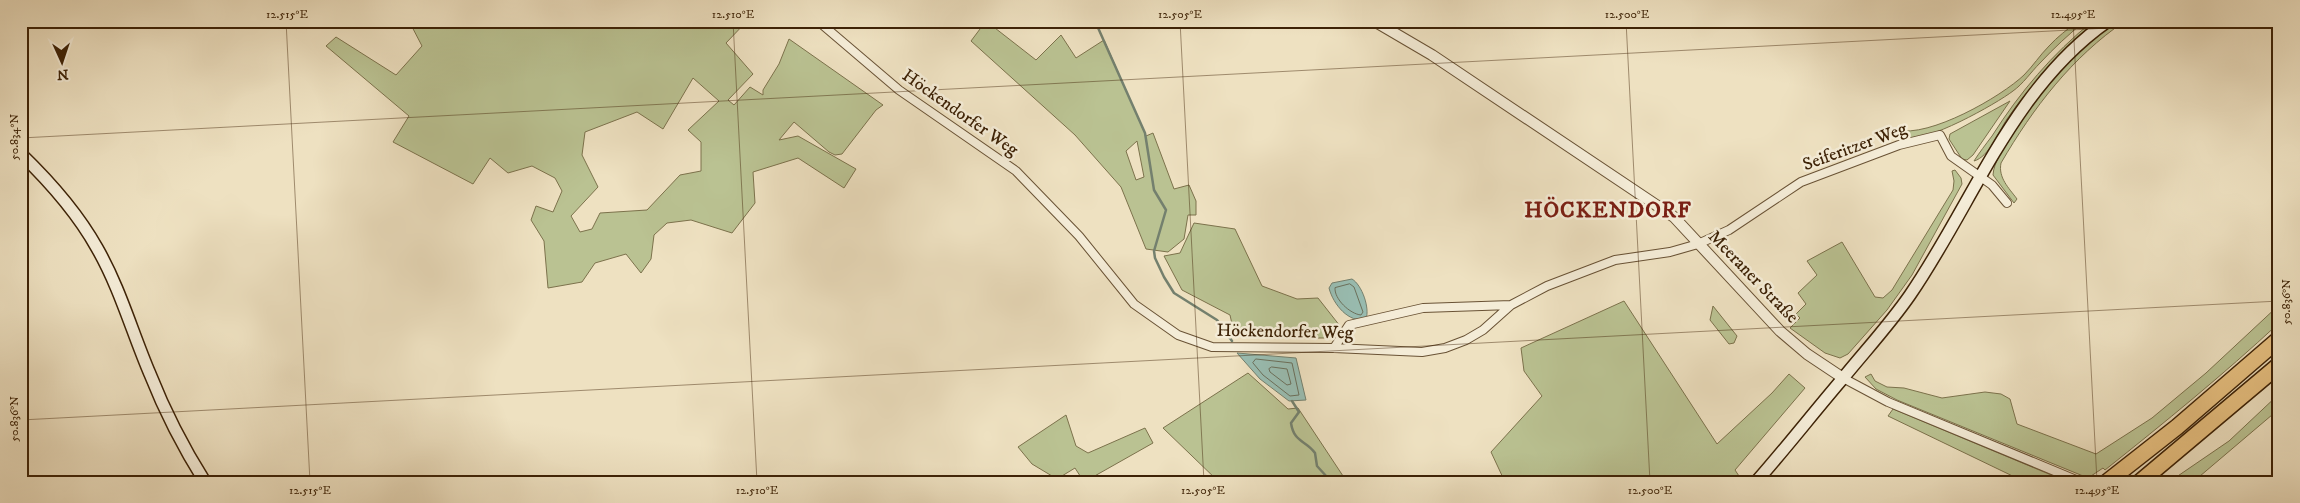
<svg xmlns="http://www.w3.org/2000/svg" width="2300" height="503" font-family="'IM FELL DW Pica',serif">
<rect width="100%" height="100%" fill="#eee1c1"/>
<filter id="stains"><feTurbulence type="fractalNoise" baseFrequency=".004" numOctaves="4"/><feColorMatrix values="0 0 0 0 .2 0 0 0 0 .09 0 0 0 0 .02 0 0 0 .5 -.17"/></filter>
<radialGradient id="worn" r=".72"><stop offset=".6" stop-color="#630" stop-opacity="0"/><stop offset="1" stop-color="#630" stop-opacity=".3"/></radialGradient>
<path fill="#bac292" stroke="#7c724c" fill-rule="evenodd" d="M409 21H747L726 43 753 74 728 100 734 105 750 87 763 95V90L779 64 789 39 883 105 876 110 842 154 835 155 829 152 794 122 779 140 798 136 856 169 844 188 798 158 753 172 755 203 732 233 691 220 667 223 654 235 651 259 641 273 626 254 595 263 582 282 548 288 544 241 531 220 536 206 553 212 562 191 555 178 532 166 508 173 490 158 473 184 393 142 409 116 326 46 336 37 396 75 422 46ZM693 78 719 101 688 130 701 142V171L680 175 647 210 600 213 592 229 580 232 571 216 598 187 582 155 585 132 637 112 663 129Z
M986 21 1036 60 1061 35 1076 58 1104 40 1146 136 1153 133 1174 189 1189 185 1196 201V215H1188L1184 239 1168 252 1146 249 1121 187 1075 135 971 41ZM1137 141 1144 177 1136 180 1126 151Z
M2078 21H2085C2069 34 2054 48 2040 63 2031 72 2023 84 2013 91 1996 104 1925 144 1904 138 1900 137 1899 133 1897 130 1929 138 2001 97 2024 75 2033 66 2040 55 2049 46 2057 37 2068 29 2078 21Z
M2093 21H2100C2065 50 2033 81 2007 119 1999 131 1989 157 1974 161 1979 153 1986 144 1992 136 2020 92 2052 54 2093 21Z
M2115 21H2125C2072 57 2033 108 2001 163 1998 178 2009 188 2017 199L2014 203 1993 175C1994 161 2003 150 2010 137 2038 93 2071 51 2115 21Z
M2010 101 1973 155 1967 160 1962 159 1949 139 1950 134Z
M1955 170 1961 178 1962 184 1912 275 1887 310 1848 354 1840 358 1825 353 1790 328 1800 318 1796 314 1806 304 1798 293 1817 275 1807 261 1842 242 1875 297 1883 298 1892 290 1953 190 1954 181 1952 171Z
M1194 223 1235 229 1262 286 1297 299 1318 298 1340 326 1334 338H1297L1234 333 1230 315 1182 290 1164 256 1180 253Z
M1624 301 1717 444 1772 393 1789 374 1805 388 1735 470 1743 482H1505L1491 452 1542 396 1524 371 1521 348Z
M2279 305V323C2223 375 2164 423 2105 470L2103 468 2088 478 1897 400 1876 389 1865 377 1871 374 1875 381 1887 387 1904 388 1942 398 1985 392 2001 394 2010 399 2017 424 2096 454 2152 418 2206 373Z
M1713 306 1737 336 1734 343 1729 344 1710 320Z
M1248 373 1288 409 1298 408 1347 482H1219L1163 428Z
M2279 394V409L2193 482H2169L2229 441Z
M1893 409 2068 482H2025L1888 416Z
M1066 415 1076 446 1088 453 1145 428 1153 443 1084 482 1075 468 1057 479 1032 464 1018 447Z"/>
<path fill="#99beb3" stroke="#74806e" d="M1352 279C1362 285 1370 308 1366 319 1349 324 1333 304 1329 288L1332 283Z
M1237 353 1296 358 1306 400 1289 401 1260 379Z"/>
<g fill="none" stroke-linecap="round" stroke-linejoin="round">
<path stroke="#6b705c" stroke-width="1" d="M1350 284 1354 287 1363 312 1361 315C1350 314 1334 299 1335 288Z
M1256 359 1292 363 1299 395 1290 396 1263 375 1253 363Z
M1272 367 1287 369 1291 384 1287 385 1270 372 1269 369Z"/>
<path stroke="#74806e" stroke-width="2.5" d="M1095 21 1145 133 1154 190 1166 210 1154 251 1155 258 1164 277 1174 293 1217 320 1232 341
M1292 401 1299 412 1291 423C1294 443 1306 440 1315 453L1317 466 1327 477"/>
<defs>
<path id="minor" d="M818 21 899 90 1016 171 1079 236 1134 304 1178 335 1212 347 1334 348 1422 352 1445 348 1466 340 1483 330 1511 305 1547 286 1615 260 1670 252 1698 244 1729 230 1801 182 1899 145 1940 135 1951 156 1992 185 2007 203
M1334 348 1349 325 1423 308 1511 305
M1843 378 1888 402 2081 482"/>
<path id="tertiary" d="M1374 21 1432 55 1674 217 1780 331 1807 354 1843 378"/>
<path id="secondary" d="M21 154C50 182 78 214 97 248 120 288 132 332 150 374 165 412 183 447 205 482
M1756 482C1786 448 1814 412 1844 377 1866 350 1890 324 1910 295 1974 202 2012 88 2108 21"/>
<path id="motorway" d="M2107 482 2177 427 2279 339
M2140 482 2279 365"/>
</defs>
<use href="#minor" stroke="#695235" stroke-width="10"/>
<use href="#tertiary" stroke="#695235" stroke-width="12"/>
<use href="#secondary" stroke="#3d2206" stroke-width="14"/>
<use href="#motorway" stroke="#3d2206" stroke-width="18"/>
<use href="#minor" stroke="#f4ecd7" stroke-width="8"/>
<use href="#tertiary" stroke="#f4ecd7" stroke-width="10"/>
<use href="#secondary" stroke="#f4ecd7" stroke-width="11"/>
<use href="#motorway" stroke="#e7c080" stroke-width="15"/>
</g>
<path fill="none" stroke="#3d2206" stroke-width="1" stroke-opacity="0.45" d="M286 21 310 482M733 21 757 482M1180 21 1204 482M1626 21 1650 482M2073 21 2097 482M21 138 2241 21M21 420 2279 301"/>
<g text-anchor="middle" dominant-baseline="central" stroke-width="5" stroke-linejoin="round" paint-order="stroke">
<g font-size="18" fill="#3d2206" stroke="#f4ecd7">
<text transform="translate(960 113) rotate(35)">Höckendorfer Weg</text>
<text transform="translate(1855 147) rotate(-20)">Seiferitzer Weg</text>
<text transform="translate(1753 277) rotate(46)">Meeraner Straße</text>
<text transform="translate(1285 332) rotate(1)">Höckendorfer Weg</text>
</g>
<g font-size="22" font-weight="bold" letter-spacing="1" fill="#7a1f14" stroke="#f4ecd7">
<text x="1608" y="210">HÖCKENDORF</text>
</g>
</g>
<rect width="2300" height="503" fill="none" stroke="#eee1c1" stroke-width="55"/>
<g transform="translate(62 62) rotate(177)" stroke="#f4ecd7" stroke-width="4" paint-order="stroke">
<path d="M0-4L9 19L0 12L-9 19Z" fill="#3d2206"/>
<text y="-8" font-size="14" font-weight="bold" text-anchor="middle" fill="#3d2206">N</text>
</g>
<rect x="28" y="28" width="2244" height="448" fill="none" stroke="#3d2206" stroke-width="2"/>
<g font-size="12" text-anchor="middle" fill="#3d2206">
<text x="287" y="18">12.515°E</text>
<text x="733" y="18">12.510°E</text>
<text x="1180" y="18">12.505°E</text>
<text x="1627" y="18">12.500°E</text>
<text x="2073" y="18">12.495°E</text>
<text transform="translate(14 137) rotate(-90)" y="4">50.834°N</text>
<text transform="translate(2286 302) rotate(-90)" y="4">50.836°N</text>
<text transform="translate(14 419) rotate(-90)" y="4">50.836°N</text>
<text x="310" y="494">12.515°E</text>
<text x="757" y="494">12.510°E</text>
<text x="1203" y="494">12.505°E</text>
<text x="1650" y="494">12.500°E</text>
<text x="2097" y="494">12.495°E</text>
</g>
<rect width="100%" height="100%" filter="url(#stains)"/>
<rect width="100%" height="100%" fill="url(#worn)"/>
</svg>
